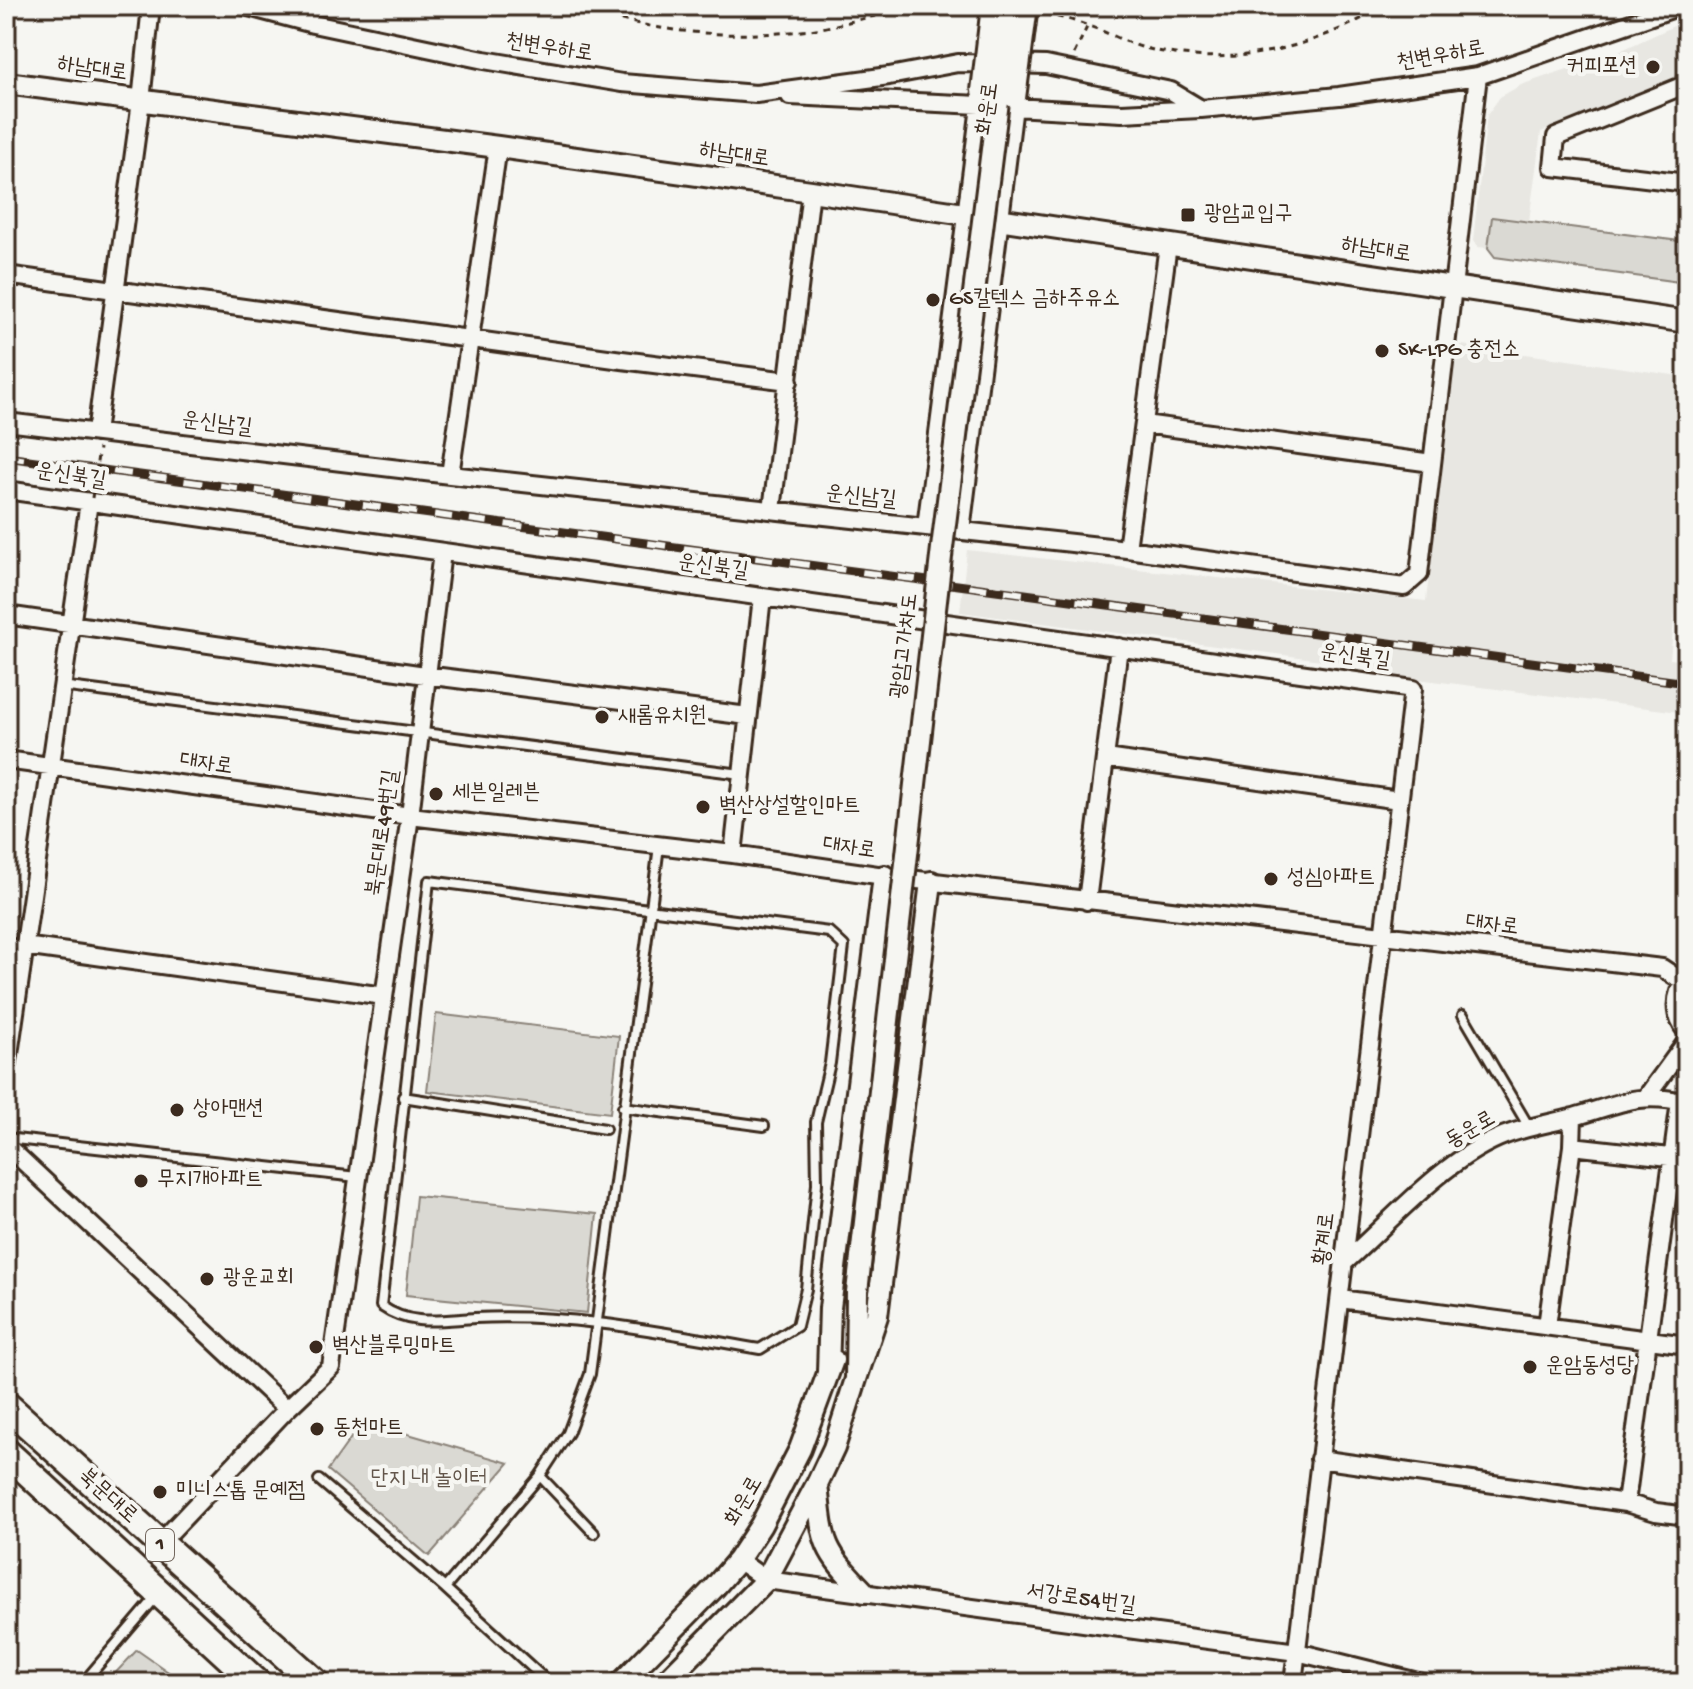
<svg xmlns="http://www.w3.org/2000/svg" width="1693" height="1689" font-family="'Gochi Hand','Poor Story',sans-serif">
<rect width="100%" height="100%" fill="#f6f6f2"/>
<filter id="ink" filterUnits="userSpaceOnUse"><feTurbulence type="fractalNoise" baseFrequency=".0125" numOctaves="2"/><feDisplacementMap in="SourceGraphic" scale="16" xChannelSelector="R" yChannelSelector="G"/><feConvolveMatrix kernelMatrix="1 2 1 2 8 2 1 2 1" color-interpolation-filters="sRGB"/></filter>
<g filter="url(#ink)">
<path fill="#e8e7e2" d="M1687 20V72L1541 132 1529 221 1492 217 1488 248 1478 247 1473 241 1487 115 1500 97 1521 85 1622 50Z
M1455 344 1687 377V575L1679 574 1670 659 1687 661V713L1409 678 1358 665 960 612 967 550 1426 601Z"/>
<path fill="#dad9d3" stroke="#8a8278" stroke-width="2" d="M1492 217 1687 242V283L1495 257 1488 248Z
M436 1014 619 1036 610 1113 427 1091Z
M416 1196 597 1214 587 1313 406 1295Z
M363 1421 509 1463 429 1556 328 1470Z
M137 1650 184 1683H106Z"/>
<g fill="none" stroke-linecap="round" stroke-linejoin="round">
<defs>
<path id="service" d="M61 686 741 774
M429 881 829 932 844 946 830 1063 816 1122 817 1184 806 1289 797 1326 760 1349C666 1333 572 1313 475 1318 440 1320 411 1327 381 1306Z
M6 943 24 946
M1463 1015 1529 1127
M403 1097 605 1129
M623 1107 764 1126
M6 1138 357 1177
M540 1476 594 1533
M319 1480 445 1588 549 1683
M445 1588 540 1476 568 1433 590 1374 659 846
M83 1683 157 1596"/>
<path id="minor" d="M245 6 313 24 484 60 622 83 756 94 889 76 958 63 1046 65 1171 91 1201 109 1339 96 1478 76 1680 6
M1687 84 1556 137 1553 167 1687 183
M790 96 980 105
M1013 107 1122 113 1200 109
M6 275 622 360 789 381
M6 422 450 475 1127 549 1404 587 1419 574 1478 76
M1144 424 1432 463
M96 433 141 101 151 6
M450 475 498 147
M6 490 1413 689 1293 1683
M772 510 811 191
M926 527 982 91
M961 531 1015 98
M1127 549 1168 245
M6 615 425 675 748 716
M1106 758 1399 800
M6 760 410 816 733 854 884 876 1662 968 1683 982
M733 854 762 597
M1087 901 1119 647
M24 946 384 996
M1687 978C1673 995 1673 1016 1687 1032
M6 1075 89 502
M1647 1096 1687 1041
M1573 1117 1572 1146 1687 1159
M6 1145 287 1409
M1346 1261C1392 1220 1441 1163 1498 1138 1522 1127 1549 1124 1574 1117 1619 1104 1639 1091 1687 1103
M1340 1299 1687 1345
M1547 1326 1572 1146
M1319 1459 1626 1503 1656 1512 1687 1516
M1626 1503 1680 1101
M159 1544 287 1409 331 1367 410 816 442 552
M738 1560 766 1580 1297 1652 1422 1683"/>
<path id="tertiary" d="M6 83 498 147 811 191 1687 322
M828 1372 830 1308 884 876
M856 1379 877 1316 931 882
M817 1484C823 1544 822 1548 864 1592
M621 1683 714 1588 738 1560 761 1525 800 1449 833 1360
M664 1683 766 1580 817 1484 834 1448 856 1379 857 1292"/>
<path id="primary" d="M6 1405 316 1683
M6 1452 257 1683"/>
</defs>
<use href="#service" stroke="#3b2a1e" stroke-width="14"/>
<use href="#minor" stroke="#3b2a1e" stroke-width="22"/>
<use href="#tertiary" stroke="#3b2a1e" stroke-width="26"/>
<use href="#primary" stroke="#3b2a1e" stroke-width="32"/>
<path stroke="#3b2a1e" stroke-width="3" stroke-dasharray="6 6" stroke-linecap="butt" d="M575 6C651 33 730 40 810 30 836 26 861 18 887 14 915 9 944 8 972 6
M1045 14C1059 17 1073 20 1086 25 1108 32 1127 44 1149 49 1232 69 1313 49 1384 6
M1074 54 1088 25"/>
<use href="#service" stroke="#f6f6f2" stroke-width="8"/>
<use href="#minor" stroke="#f6f6f2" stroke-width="16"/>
<use href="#tertiary" stroke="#f6f6f2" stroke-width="20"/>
<use href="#primary" stroke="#f6f6f2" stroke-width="26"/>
<defs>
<path id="rail" d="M6 457 1687 683"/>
</defs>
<use href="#rail" stroke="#3b2a1e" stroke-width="9"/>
<use href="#rail" stroke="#f6f6f2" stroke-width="6" stroke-dasharray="18" stroke-linecap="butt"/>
<defs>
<path id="tertiary-bridge" d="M982 91 992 6
M1015 98 1027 6
M857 1292 942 548 1010 6"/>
</defs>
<use href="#tertiary-bridge" stroke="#3b2a1e" stroke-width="26" stroke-linecap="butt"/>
<path stroke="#3b2a1e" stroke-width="3" stroke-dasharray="6 6" stroke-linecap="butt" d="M92 498 99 448"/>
<use href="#tertiary-bridge" stroke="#f6f6f2" stroke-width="20"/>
</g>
</g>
<g fill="#3b2a1e" stroke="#f6f6f2" stroke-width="3">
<circle cx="1653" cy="67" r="8"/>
<rect x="1180" y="207" width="16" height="16" rx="4"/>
<circle cx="933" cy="300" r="8"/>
<circle cx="1382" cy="351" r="8"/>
<circle cx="602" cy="717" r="8"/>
<circle cx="436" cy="794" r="8"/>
<circle cx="703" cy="807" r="8"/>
<circle cx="1271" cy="879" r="8"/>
<circle cx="177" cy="1110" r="8"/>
<circle cx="141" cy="1181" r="8"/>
<circle cx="207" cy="1279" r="8"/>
<circle cx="316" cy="1347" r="8"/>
<circle cx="1530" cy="1367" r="8"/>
<circle cx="317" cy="1429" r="8"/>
<circle cx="160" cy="1492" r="8"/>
</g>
<g text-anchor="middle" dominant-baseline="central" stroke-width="8" stroke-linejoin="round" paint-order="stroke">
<rect fill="#f6f6f2" stroke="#73675e" stroke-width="2" x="146" y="1529" width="28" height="32" rx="6"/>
<g font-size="20" font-weight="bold" fill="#3b2a1e">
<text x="160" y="1545">1</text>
</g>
<g font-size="22" fill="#3b2a1e" stroke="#f6f6f2">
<text transform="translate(549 49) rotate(9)">천변우하로</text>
<text transform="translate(1441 57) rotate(-10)">천변우하로</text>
<text transform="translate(92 70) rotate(8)">하남대로</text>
<text transform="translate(989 109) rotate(-82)">화운로</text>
<text transform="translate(734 156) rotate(8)">하남대로</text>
<text transform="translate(1376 251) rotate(9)">하남대로</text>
<text transform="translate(217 425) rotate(7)">운신남길</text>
<text transform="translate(71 477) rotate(9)">운신북길</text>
<text transform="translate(861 498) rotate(6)">운신남길</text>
<text transform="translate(713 568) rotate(8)">운신북길</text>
<text transform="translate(906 646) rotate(-83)">광암고가차도</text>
<text transform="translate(1355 658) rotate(8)">운신북길</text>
<text transform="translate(206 765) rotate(8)">대자로</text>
<text transform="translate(384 833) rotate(-82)">북문대로49번길</text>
<text transform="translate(849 849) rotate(8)">대자로</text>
<text transform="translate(1492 926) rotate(7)">대자로</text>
<text transform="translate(1471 1131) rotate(-30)">동운로</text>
<text transform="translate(1326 1239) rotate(-83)">황계로</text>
<text transform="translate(107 1497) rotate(42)">북문대로</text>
<text transform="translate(745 1502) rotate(-60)">화운로</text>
<text transform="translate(1081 1600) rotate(8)">서강로54번길</text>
</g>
<g font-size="22" fill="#3b2a1e" stroke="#f6f6f2" text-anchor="start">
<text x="1637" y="67" text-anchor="end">커피포션</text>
<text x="1204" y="215">광암교입구</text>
<text x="949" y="300">GS칼텍스 금하주유소</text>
<text x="1398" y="351">SK-LPG 충전소</text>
<text x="618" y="717">새롬유치원</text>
<text x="452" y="794">세븐일레븐</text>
<text x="719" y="807">벽산상설할인마트</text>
<text x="1287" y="879">성심아파트</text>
<text x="193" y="1110">상아맨션</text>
<text x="157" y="1181">무지개아파트</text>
<text x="223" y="1279">광운교회</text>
<text x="332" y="1347">벽산블루밍마트</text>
<text x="1546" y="1367">운암동성당</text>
<text x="333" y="1429">동천마트</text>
<text x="176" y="1492">미니스톱 문예점</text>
</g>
<g font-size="22" fill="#63564b" stroke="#f6f6f2">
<text x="429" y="1480">단지 내 놀이터</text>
</g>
</g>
<rect width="1693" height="1689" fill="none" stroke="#f6f6f2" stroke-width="32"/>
<rect x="16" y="16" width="1661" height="1657" fill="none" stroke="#3b2a1e" stroke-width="3" filter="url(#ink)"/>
</svg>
